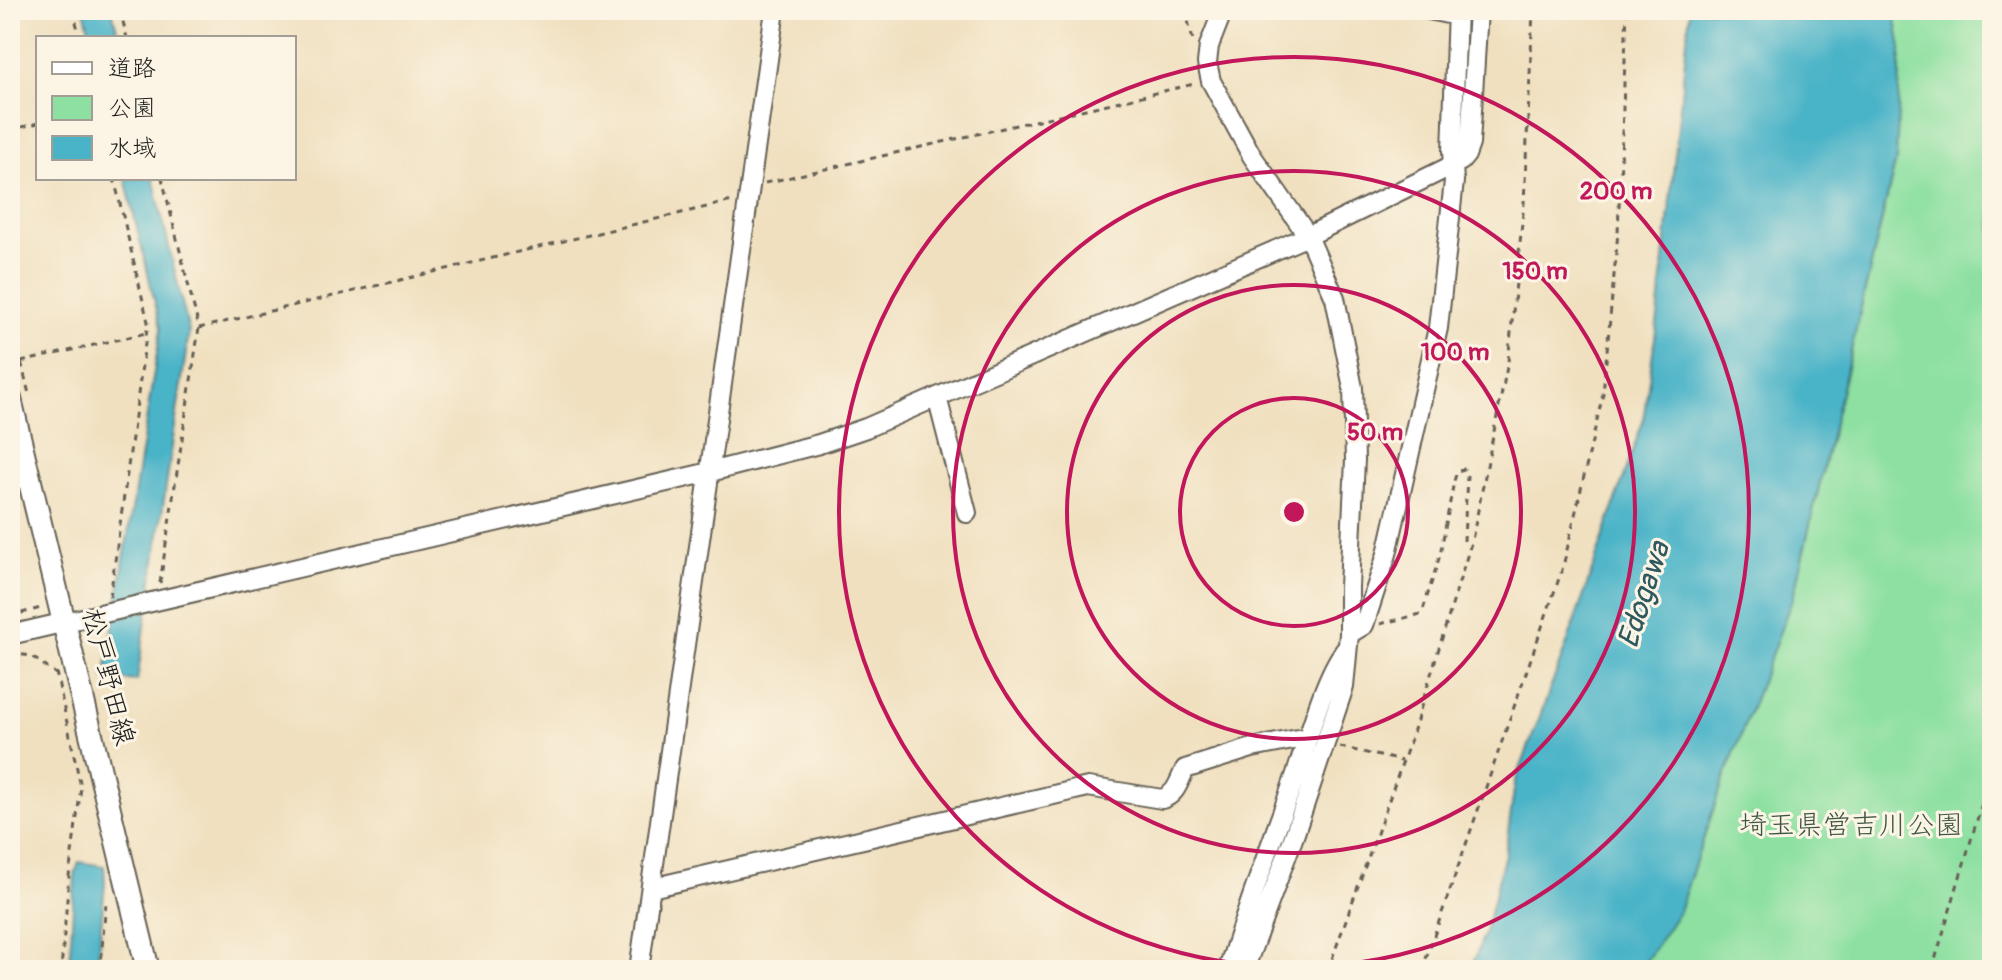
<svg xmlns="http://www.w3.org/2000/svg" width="2002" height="980" font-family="Pangolin,'Klee One',sans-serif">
<rect width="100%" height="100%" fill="#fcf5e5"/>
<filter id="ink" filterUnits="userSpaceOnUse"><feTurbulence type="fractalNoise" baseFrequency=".0125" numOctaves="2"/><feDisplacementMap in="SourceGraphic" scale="16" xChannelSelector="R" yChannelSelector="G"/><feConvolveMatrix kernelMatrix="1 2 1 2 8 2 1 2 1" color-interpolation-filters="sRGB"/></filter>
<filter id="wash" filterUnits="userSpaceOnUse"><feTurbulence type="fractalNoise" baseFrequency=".006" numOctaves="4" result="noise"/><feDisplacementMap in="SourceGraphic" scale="32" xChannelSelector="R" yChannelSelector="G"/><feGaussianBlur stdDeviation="1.8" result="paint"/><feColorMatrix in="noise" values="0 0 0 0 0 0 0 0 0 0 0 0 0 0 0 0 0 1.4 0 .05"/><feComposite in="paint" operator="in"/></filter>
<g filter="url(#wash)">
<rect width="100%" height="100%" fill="#f0e0c0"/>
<path fill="#8de0a1" stroke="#547e5e" stroke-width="2" d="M1892 10H1992V970H1636L1793 597 1896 159Z"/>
<path fill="#49b3c7" stroke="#326872" stroke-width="2" d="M84 10H112L119 38H91Z
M1690 10H1894L1901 48 1896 159 1793 597 1719 793 1679 911 1640 970H1470L1485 932 1505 854 1515 783 1568 641 1643 421 1658 317Z
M125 178H153L189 332 137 681 105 678 161 328Z
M79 862 104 866 105 883 97 970H69L75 875Z"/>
</g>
<g filter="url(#ink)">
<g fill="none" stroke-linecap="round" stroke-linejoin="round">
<defs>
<path id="minor" d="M1223 10 1209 46 1207 63 1211 81 1252 156 1308 236 1335 298 1353 388 1355 460 1349 587V634L1344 687 1294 836 1244 970
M1429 10 1457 16
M937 397 967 513
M1349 634 1364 625 1387 554 1438 328 1454 181 1452 151 1457 10
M10 635 710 472 819 444 866 428 1308 236 1461 161 1466 155 1470 144 1478 10
M651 888 1088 787 1162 799C1176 795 1179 781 1185 769L1252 748 1308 737
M639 970 775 10
M1228 970C1248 903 1274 837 1297 771 1308 739 1325 675 1345 650"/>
<path id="major" d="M10 399 148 970"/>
</defs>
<use href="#minor" stroke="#666155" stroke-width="22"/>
<use href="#major" stroke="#666155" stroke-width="26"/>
<path stroke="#666155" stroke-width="3" stroke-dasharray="6 6" stroke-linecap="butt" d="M73 10 80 38
M120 10 127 38
M1185 10 1193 40
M10 130 38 123
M765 183 1194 84
M10 316 29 394
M199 328 732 201
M21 362 146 333
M160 583 199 328 162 178
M110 597 148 322 114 178
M10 616 41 608
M1380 624 1421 614 1423 610 1440 555 1454 481 1457 471 1464 469 1467 475 1464 541 1471 546
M10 653 31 656 56 674
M56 672 81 787 69 876 61 970
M1340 747 1402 761
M100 970 106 903
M1328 970 1413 733 1472 540 1508 362 1524 203 1533 10
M1422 970 1563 567 1603 394 1618 232 1627 10
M1932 970 1992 770"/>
<use href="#minor" stroke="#fff" stroke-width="18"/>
<use href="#major" stroke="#fff" stroke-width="22"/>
</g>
</g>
<g fill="none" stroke="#c2185b" stroke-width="4">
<circle cx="1294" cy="512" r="114"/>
<circle cx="1294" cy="512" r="227"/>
<circle cx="1294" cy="512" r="341"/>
<circle cx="1294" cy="512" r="455"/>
</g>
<g text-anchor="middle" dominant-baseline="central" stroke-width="6" stroke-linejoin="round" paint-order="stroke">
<g font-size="28" fill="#1c1c1c" stroke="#fcf5e5">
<text transform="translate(108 677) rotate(76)">松戸野田線</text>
</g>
<g font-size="28" fill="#3e5744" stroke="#fcf5e5">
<text x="1851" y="825">埼玉県営吉川公園</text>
</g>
<g font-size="30" font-style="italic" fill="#2e5860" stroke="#fcf5e5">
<text transform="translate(1644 595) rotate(-72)">Edogawa</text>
</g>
</g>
<circle cx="1294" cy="512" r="12" fill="#c2185b" stroke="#fcf5e5" stroke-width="4"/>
<g font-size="24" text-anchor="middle" font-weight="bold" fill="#c2185b" stroke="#fcf5e5" stroke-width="6" stroke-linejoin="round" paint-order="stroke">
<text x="1616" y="199">200 m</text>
<text x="1535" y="279">150 m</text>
<text x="1455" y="360">100 m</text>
<text x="1375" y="440">50 m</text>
</g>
<rect width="2002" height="980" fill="none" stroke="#fcf5e5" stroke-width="40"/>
<rect x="36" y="36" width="260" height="144" fill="#fcf5e5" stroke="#a29e95" stroke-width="2"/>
<rect x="52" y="62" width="40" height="12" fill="#ffffff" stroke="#a29e95" stroke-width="2"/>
<text x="108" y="76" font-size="24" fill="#1c1c1c">道路</text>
<rect x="52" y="96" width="40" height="24" fill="#8de0a1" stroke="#a29e95" stroke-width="2"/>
<text x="108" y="116" font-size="24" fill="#1c1c1c">公園</text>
<rect x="52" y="136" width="40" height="24" fill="#49b3c7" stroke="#a29e95" stroke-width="2"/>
<text x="108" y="156" font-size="24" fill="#1c1c1c">水域</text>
</svg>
